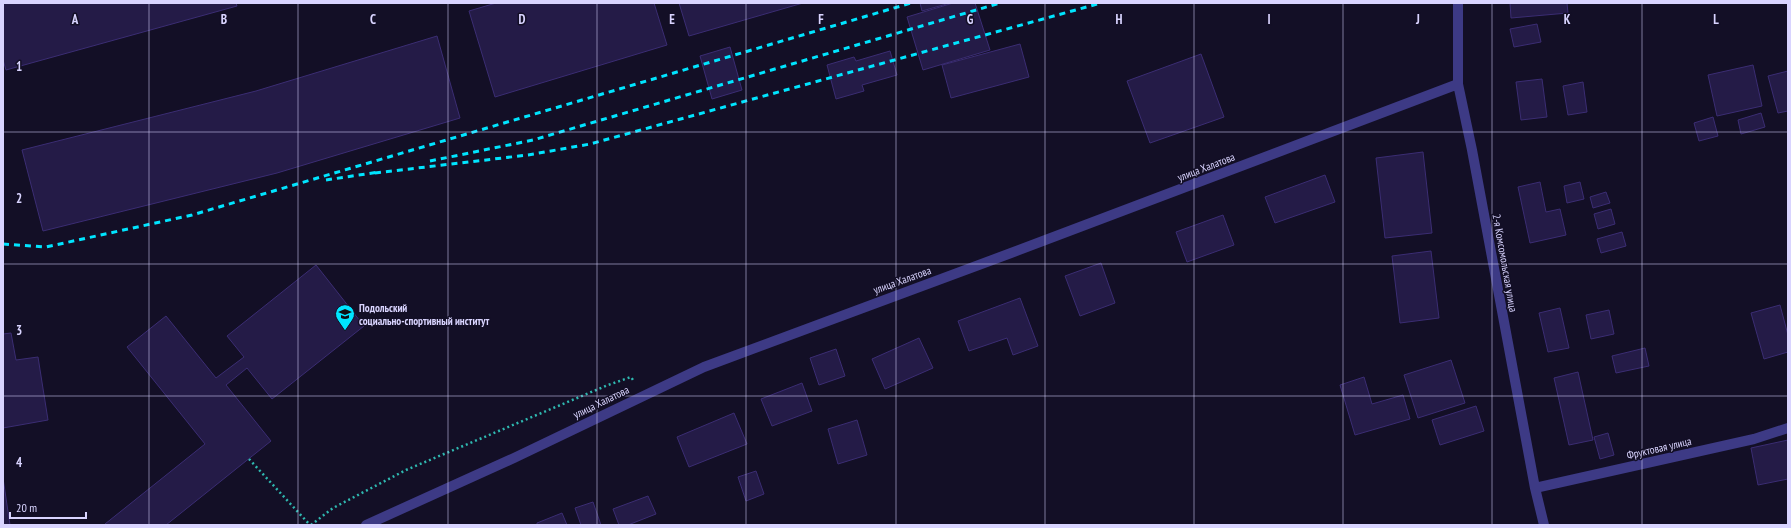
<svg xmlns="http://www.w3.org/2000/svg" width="1791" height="528" font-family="'PT Sans Narrow',sans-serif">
<rect width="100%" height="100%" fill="#130f26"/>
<path fill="#241b47" stroke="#3b2d73" d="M3 3H236L237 6 6 70 3 60Z
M496 3H654L667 45 495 97 469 11Z
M679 3H803L689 36Z
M920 3H950L922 11Z
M953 3H975L990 50 923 70 907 17Z
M1510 3H1567L1568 13 1511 18Z
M1537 24 1541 42 1514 47 1510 29Z
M437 36 460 118 277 173 43 231 22 150 256 91Z
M1020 44 1029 77 951 98 942 65Z
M730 47 742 90 712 99 700 56Z
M890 51 897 75 862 85 864 91 836 99 827 65 854 57 856 61Z
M1201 54 1224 117 1150 143 1127 81Z
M1753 65 1762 106 1717 116 1708 75Z
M1788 71V111L1778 113 1768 76Z
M1542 79 1547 117 1521 120 1516 82Z
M1583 82 1587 112 1568 115 1563 86Z
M1761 113 1765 127 1741 134 1738 120Z
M1713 117 1718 136 1699 141 1694 123Z
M1423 152 1432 233 1385 238 1376 158Z
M1325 175 1335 202 1275 223 1265 197Z
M1540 182 1546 212 1560 209 1566 235 1530 243 1518 187Z
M1580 182 1584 199 1567 203 1564 186Z
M1606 192 1610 203 1593 208 1590 197Z
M1611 209 1615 224 1598 229 1594 214Z
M1223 215 1234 245 1187 262 1176 232Z
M1622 232 1626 246 1601 253 1597 239Z
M1431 251 1439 318 1400 323 1392 256Z
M1101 263 1115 303 1080 316 1065 276Z
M316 265 364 326 272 399 247 368 226 385 271 441 166 525H106L105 524 205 444 127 347 166 316 216 378 244 357 227 336Z
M1020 298 1038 346 1013 355 1007 338 969 351 958 321Z
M1780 305 1788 335V352L1764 359 1751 313Z
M1560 308 1569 348 1548 352 1539 313Z
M1609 310 1614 334 1591 339 1586 315Z
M11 333 16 360 38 357 48 420 3 428V334Z
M919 338 933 368 885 389 872 359Z
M1645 348 1649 366 1616 373 1612 356Z
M836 349 845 376 819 385 810 358Z
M1451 360 1465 403 1418 418 1404 375Z
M1578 372 1593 440 1569 445 1554 378Z
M1364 377 1372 404 1403 395 1410 419 1355 435 1340 385Z
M802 383 812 411 772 426 761 399Z
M1476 406 1484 431 1440 445 1432 420Z
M734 413 747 444 689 467 677 437Z
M857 420 867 455 838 464 828 429Z
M1608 433 1614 455 1600 459 1594 437Z
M1788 440V479L1758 485 1751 448Z
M756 471 764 494 746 501 738 477Z
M3 478 10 525H3Z
M648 496 656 514 628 525H619L613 509Z
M593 502 601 525H581L575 508Z
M562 513 567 525H537V523Z"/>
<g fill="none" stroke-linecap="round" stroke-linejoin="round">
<path stroke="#2fb8b0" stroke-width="2.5" stroke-dasharray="2 3" stroke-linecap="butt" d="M249 459 310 525
M311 525 333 508 406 470 608 385 631 377 633 380"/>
<path stroke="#3d3a85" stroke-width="10" d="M1458 3V84L1472 150 1535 488 1544 525
M1535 488 1754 439 1788 428
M366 525 514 458 704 367 1011 253 1458 84"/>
<path stroke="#00e5ff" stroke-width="3" stroke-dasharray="6 5" stroke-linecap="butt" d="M430 161 533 140 1000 3
M375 173 528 155 590 144 1101 3
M326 180 379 172
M3 244 46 247 192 215 911 3"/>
</g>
<path fill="none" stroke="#d9d4ff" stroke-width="1" stroke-opacity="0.55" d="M149 3V525M298 3V525M448 3V525M597 3V525M746 3V525M896 3V525M1045 3V525M1194 3V525M1343 3V525M1492 3V525M1642 3V525M3 132H1788M3 264H1788M3 396H1788"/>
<defs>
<symbol id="university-pin" viewBox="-11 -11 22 30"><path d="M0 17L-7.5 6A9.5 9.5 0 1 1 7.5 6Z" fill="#00e5ff" stroke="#130f26"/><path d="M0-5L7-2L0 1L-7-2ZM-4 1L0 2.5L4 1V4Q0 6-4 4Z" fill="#111"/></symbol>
</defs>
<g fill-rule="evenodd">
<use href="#university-pin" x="334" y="303" width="22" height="30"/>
</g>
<g text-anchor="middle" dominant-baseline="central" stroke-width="3" stroke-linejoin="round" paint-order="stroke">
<g font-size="11" fill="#d9d4ff" stroke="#130f26">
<text transform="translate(1206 167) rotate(-21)">улица Халатова</text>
<text transform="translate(1505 263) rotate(80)">2-я Комсомольская улица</text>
<text transform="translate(902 280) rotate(-20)">улица Халатова</text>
<text transform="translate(601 402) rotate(-26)">улица Халатова</text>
<text transform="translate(1659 448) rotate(-13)">Фруктовая улица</text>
</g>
<g font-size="11" font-weight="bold" fill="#d9d4ff" stroke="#130f26" text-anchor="start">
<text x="359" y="308">Подольский<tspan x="359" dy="13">социально-спортивный институт</tspan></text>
</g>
</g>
<g font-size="13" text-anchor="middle" font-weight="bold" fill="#d9d4ff" stroke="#130f26" stroke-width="3" stroke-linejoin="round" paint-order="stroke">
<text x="75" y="24">A</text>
<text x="224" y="24">B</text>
<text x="373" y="24">C</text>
<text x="522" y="24">D</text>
<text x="672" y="24">E</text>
<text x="821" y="24">F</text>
<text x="970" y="24">G</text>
<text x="1119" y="24">H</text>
<text x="1269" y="24">I</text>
<text x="1418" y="24">J</text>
<text x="1567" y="24">K</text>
<text x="1716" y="24">L</text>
<text x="19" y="71">1</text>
<text x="19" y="203">2</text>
<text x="19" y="335">3</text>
<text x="19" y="467">4</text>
</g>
<rect width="1791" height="528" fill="none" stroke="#d9d4ff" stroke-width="8"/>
<path d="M10 512v6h76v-6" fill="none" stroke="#d9d4ff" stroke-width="2"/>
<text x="16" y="512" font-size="12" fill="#d9d4ff" stroke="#130f26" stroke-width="3" paint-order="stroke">20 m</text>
</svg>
